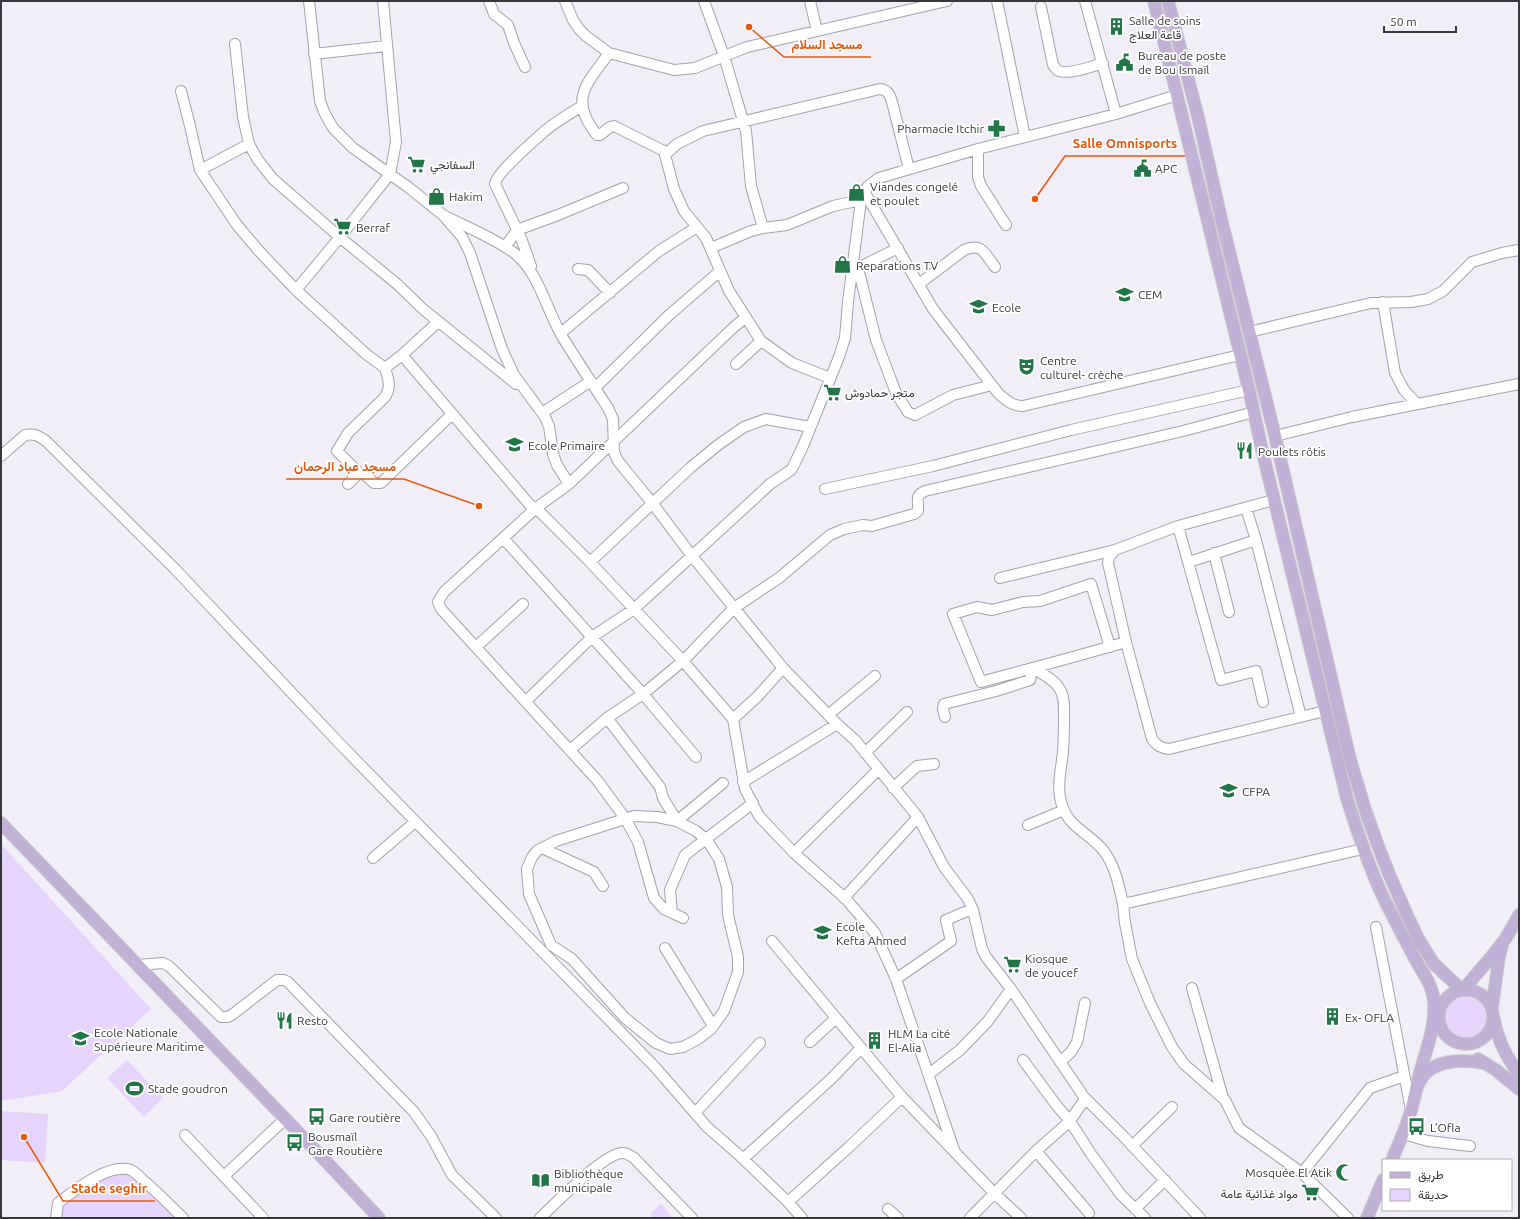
<svg xmlns="http://www.w3.org/2000/svg" width="1520" height="1219" font-family="Ubuntu,Vazirmatn,sans-serif">
<rect width="100%" height="100%" fill="#f2eef7"/>
<path fill="#e6d4fd" d="M1 844 151 1009 62 1091 1 1101Z
M1446 1017a20 20 0 1 1 40 0a20 20 0 1 1-40 0Z
M127 1060 163 1098 144 1117 107 1078Z
M1 1111 48 1114 45 1163 1 1160Z
M109 1171H132L183 1218H55L57 1206Z
M661 1203 672 1218H652L651 1213Z"/>
<g fill="none" stroke-linecap="round" stroke-linejoin="round">
<defs>
<path id="minor" d="M309 1 320 101 325 114 333 128 353 148 408 187 443 215 462 237 470 253 502 349 514 375 545 417 549 426 553 454 557 465 569 484
M489 1 494 14 508 25 514 43 525 67
M565 1 573 20 579 29 586 36 609 53 674 70 695 68 747 47 947 1
M704 1 724 56 746 131 751 186 763 228
M810 1 817 31
M997 1 1025 137
M1085 1 1116 114
M1041 7 1053 65C1054 66 1057 70 1057 70 1065 76 1094 66 1103 63
M235 44 243 117 249 144 258 160 273 179 342 239 397 284 424 310 516 384
M609 53C587 84 568 99 597 135H600L610 127 614 126 664 151 674 189 684 211 706 238 729 291 761 341 792 363 830 378
M314 54 386 46
M181 91 190 126 200 170 249 144
M978 149V177L981 186 1006 225
M666 154 677 144 703 131 880 89C888 90 890 95 892 102L909 169
M200 170 237 225 259 251 296 290 366 354 385 368 402 355 438 322
M865 193 933 309 998 393C1006 400 1012 406 1023 406L1240 355
M443 215C466 227 492 237 513 252 539 271 547 312 563 338 578 362 593 385 608 408L613 419 614 452 618 461 653 504 692 556 783 668 837 724 855 740 918 817 944 867 968 899 973 910 982 949 986 957 1011 989 1084 1097 1125 1138 1200 1218
M505 247 517 230 558 215 623 188
M711 248 751 231 763 228 787 225 833 206 861 200
M531 266 521 238 495 184C496 173 536 139 546 130 557 121 569 114 582 106
M858 268 898 248
M578 269 588 270 610 293
M852 269 858 268 876 340 896 393 908 412 915 415 953 395 992 385
M919 284 964 250C982 242 985 254 995 267
M296 290 340 237 390 174 396 142 383 1
M1383 302 1395 373 1404 390 1417 404
M1249 332 1371 303 1411 302 1428 299 1443 291 1472 262 1502 253 1519 250
M561 333 659 251 697 227
M402 355 530 505 536 508 590 562 683 661 733 719 745 789 759 816 794 853 846 899 875 933 896 979 954 1150
M736 364 761 341
M595 388 668 316 720 271
M542 413 591 381
M1275 436 1352 417 1519 384
M1 456 25 435C34 433 39 436 46 441L175 569 339 743 655 1067 707 1127 739 1155 788 1202 802 1218
M359 473 337 451 348 433 385 397C392 386 388 379 385 368
M348 484 359 473 364 474 374 483H381L452 414
M825 489 933 466 1071 430 1249 390
M1274 500 1178 526 1115 550 1109 557 1108 563 1126 642 1152 739C1157 746 1161 748 1169 749L1325 711
M1246 508 1256 540 1301 717
M1178 526 1221 680 1256 671 1263 702
M503 538 643 694 696 757
M1214 553 1229 612
M590 562 690 468 718 445 744 427 766 419 810 427
M1189 562 1256 540
M1000 578 1115 550
M476 647 523 604
M1110 647 1091 584 1040 601 1023 602 992 610 977 607 953 614 981 682C1029 669 1078 656 1126 642
M526 701 592 637 634 609 754 499 770 484 791 470 793 467 803 446 839 357 845 338 848 302 861 200 868 186 879 178 978 149 1116 114 1177 95
M828 715 875 676
M945 717 943 709 944 704 996 691 1030 680 1032 668C1041 673 1054 679 1059 688 1065 696 1064 708 1064 718 1064 729 1064 740 1063 751 1062 766 1057 781 1060 797 1065 827 1086 830 1103 850 1115 865 1119 886 1123 904
M607 718 660 787 663 798 677 821 723 783
M733 719 758 696 783 668
M570 750 607 718 643 694 683 661 734 608 779 578 830 535 844 529 863 525 872 526 914 514 918 511C919 501 914 496 925 491L1183 431 1254 412
M865 753 907 712
M743 782 837 724
M893 788 917 766 934 764
M634 816 657 817 677 821 696 831 707 840 719 859 727 887 728 915 738 957V972L724 1011 711 1029 698 1039 683 1047 670 1049 656 1043 625 1018 572 959 551 945 529 894 527 869 532 857 538 850 556 841Z
M1028 825 1064 810
M542 848 594 872 603 886
M794 853 879 769
M373 858 415 822
M844 898 918 817
M672 913 670 890 685 855 753 803
M683 918 664 909 654 898 638 842 625 818 597 780 441 609 438 602 444 592 536 508 569 484 734 327 745 318
M1376 927 1411 1110
M772 941 902 1097 994 1193 1021 1218
M665 948 713 1026
M137 965 163 963 169 966 221 1017H228L233 1014 277 980H284L288 982 414 1112 431 1136 452 1175 496 1218
M896 979 951 941 946 920 972 909
M1192 988 1223 1098
M810 1042 836 1018
M1023 1060 1057 1106 1070 1121 1091 1154 1121 1195 1145 1218
M1060 1062 1071 1052 1077 1042 1085 1003
M929 1074 960 1050 988 1021 1011 989
M695 1113 760 1043
M1403 1134 1428 1141 1470 1146
M185 1135 263 1218
M1132 1146 1172 1107
M1036 1151 1089 1213
M743 1159 831 1079 861 1048
M1302 1173 1370 1088 1404 1076
M224 1176 285 1119
M788 1202 849 1147 902 1097
M888 1209 898 1218
M1135 1209 1165 1180
M56 1218 58 1203C75 1190 108 1163 131 1170 135 1172 140 1177 143 1180 157 1192 170 1205 183 1218
M540 1218C555 1204 605 1152 623 1153 627 1153 631 1156 634 1158L692 1218
M970 1218 1036 1151 1070 1121 1085 1099
M1348 1218 1302 1173 1239 1128 1225 1100 1184 1064 1172 1047 1150 1003 1132 959 1125 923 1123 904 1363 849"/>
<path id="major" d="M1154 1 1249 390 1263 454 1347 799C1358 833 1369 867 1384 899 1395 921 1407 944 1419 966 1426 977 1433 988 1434 1002 1436 1036 1419 1063 1415 1096
M1168 1 1198 117 1221 218 1275 436 1350 759 1365 809 1377 843 1389 874 1407 915 1419 940 1434 964 1462 990
M1 823 321 1156 379 1218
M1439 1017a27 27 0 1 1 54 0a27 27 0 1 1-54 0Z
M1463 990 1492 956 1506 938 1519 915
M1492 1008 1499 957 1502 946
M1494 1019C1497 1038 1507 1058 1519 1074
M1478 1059 1496 1070 1519 1089
M1392 1160C1398 1145 1405 1130 1410 1114 1414 1103 1414 1091 1420 1081 1431 1059 1463 1059 1484 1063
M1367 1218 1383 1180"/>
</defs>
<use href="#minor" stroke="#a6a2aa" stroke-width="12"/>
<use href="#major" stroke="#cfcfd0" stroke-width="14"/>
<use href="#minor" stroke="#fff" stroke-width="10"/>
<use href="#major" stroke="#c2b1d7" stroke-width="12"/>
</g>
<defs>
<symbol id="building-bare" viewBox="-9 -9 18 18"><path d="M-4-6H4V6H1V3H-1V6H-4ZM-2.5-4.3h1.7v1.8h-1.7ZM.8-4.3h1.7v1.8H.8ZM-2.5-1h1.7V.8h-1.7ZM.8-1h1.7V.8H.8Z" fill="#227648" stroke="#fff" stroke-width="2.5" paint-order="stroke"/></symbol>
<symbol id="civic-bare" viewBox="-9 -9 18 18"><path d="M-.6-6.5H3V-4.5H.6V-3L4-1V1h2V6H-6V1h2V-1L-.6-3ZM-1.2 2.5V6h2.4V2.5Z" fill="#227648" stroke="#fff" stroke-width="2.5" paint-order="stroke"/></symbol>
<symbol id="pharmacy-bare" viewBox="-9 -9 18 18"><path d="M-2-6h4v4h4v4h-4v4h-4v-4h-4v-4h4Z" fill="#227648" stroke="#fff" stroke-width="2.5" paint-order="stroke"/></symbol>
<symbol id="supermarket-bare" viewBox="-9 -9 18 18"><path d="M-6-5.5h2.5l.6 2H6L4.5 2H-2.5L-4.4-4H-6ZM-1.5 3.2a1.3 1.3 0 1 0 .1 0ZM3 3.2a1.3 1.3 0 1 0 .1 0Z" fill="#227648" stroke="#fff" stroke-width="2.5" paint-order="stroke"/></symbol>
<symbol id="shop-bare" viewBox="-9 -9 18 18"><path d="M-5-2.5h2.3a2.7 3.5 0 0 1 5.4 0H5L5.5 6h-11ZM-1.5-2.5h3a1.5 2.3 0 0 0-3 0Z" fill="#227648" stroke="#fff" stroke-width="2.5" paint-order="stroke"/></symbol>
<symbol id="school-bare" viewBox="-9 -9 18 18"><path d="M0-5L7-2L0 1L-7-2ZM-4 1L0 2.5L4 1V4Q0 6-4 4Z" fill="#227648" stroke="#fff" stroke-width="2.5" paint-order="stroke"/></symbol>
<symbol id="theatre-bare" viewBox="-9 -9 18 18"><path d="M-5-5.5Q0-4 5-5.5V0Q5 5 0 6Q-5 5-5 0ZM-3.3-2.5H-1v1.5H-3.3ZM1-2.5H3.3v1.5H1ZM-2.8 1Q0 5.5 2.8 1Z" fill="#227648" stroke="#fff" stroke-width="2.5" paint-order="stroke"/></symbol>
<symbol id="restaurant-bare" viewBox="-9 -9 18 18"><path d="M-5-6h1v4h1v-4h1v4h1v-4h1v5L-1.5 .5V6h-2V.5L-5-1ZM5-6V6H3V1.5H1.5Q1.5-4 5-6Z" fill="#227648" stroke="#fff" stroke-width="2.5" paint-order="stroke"/></symbol>
<symbol id="university-bare" viewBox="-9 -9 18 18"><path d="M0-5L7-2L0 1L-7-2ZM-4 1L0 2.5L4 1V4Q0 6-4 4Z" fill="#227648" stroke="#fff" stroke-width="2.5" paint-order="stroke"/></symbol>
<symbol id="stadium-bare" viewBox="-9 -9 18 18"><path d="M0-5a6.5 5 0 1 0 0 10a6.5 5 0 1 0 0-10ZM-3.5-1.8h7v3.6h-7Z" fill="#227648" stroke="#fff" stroke-width="2.5" paint-order="stroke"/></symbol>
<symbol id="bus-bare" viewBox="-9 -9 18 18"><path d="M-5-6H5V4H4V6H2V4H-2V6H-4V4H-5ZM-3.5-4V0h7V-4ZM-3.5 1.2v1.5H-2V1.2ZM2 1.2v1.5H3.5V1.2Z" fill="#227648" stroke="#fff" stroke-width="2.5" paint-order="stroke"/></symbol>
<symbol id="mosque-bare" viewBox="-9 -9 18 18"><path d="M3.5-4.9A6 6 0 1 0 3.5 4.9A5 5 0 1 1 3.5-4.9Z" fill="#227648" stroke="#fff" stroke-width="2.5" paint-order="stroke"/></symbol>
<symbol id="library-bare" viewBox="-9 -9 18 18"><path d="M-6-4Q-3-5.5-.7-3.5V5Q-3 3-6 4ZM6-4Q3-5.5 .7-3.5V5Q3 3 6 4Z" fill="#227648" stroke="#fff" stroke-width="2.5" paint-order="stroke"/></symbol>
</defs>
<g fill-rule="evenodd">
<use href="#building-bare" x="1104" y="14" width="25" height="25"/>
<use href="#civic-bare" x="1112" y="50" width="25" height="25"/>
<use href="#pharmacy-bare" x="984" y="116" width="25" height="25"/>
<use href="#supermarket-bare" x="404" y="152" width="25" height="25"/>
<use href="#civic-bare" x="1130" y="156" width="25" height="25"/>
<use href="#shop-bare" x="844" y="180" width="25" height="25"/>
<use href="#shop-bare" x="424" y="184" width="25" height="25"/>
<use href="#supermarket-bare" x="330" y="214" width="25" height="25"/>
<use href="#shop-bare" x="830" y="252" width="25" height="25"/>
<use href="#school-bare" x="1112" y="282" width="25" height="25"/>
<use href="#school-bare" x="966" y="294" width="25" height="25"/>
<use href="#theatre-bare" x="1014" y="354" width="25" height="25"/>
<use href="#supermarket-bare" x="820" y="380" width="25" height="25"/>
<use href="#school-bare" x="502" y="432" width="25" height="25"/>
<use href="#restaurant-bare" x="1232" y="438" width="25" height="25"/>
<use href="#university-bare" x="1216" y="778" width="25" height="25"/>
<use href="#school-bare" x="810" y="920" width="25" height="25"/>
<use href="#supermarket-bare" x="1000" y="952" width="25" height="25"/>
<use href="#building-bare" x="1320" y="1004" width="25" height="25"/>
<use href="#restaurant-bare" x="272" y="1008" width="25" height="25"/>
<use href="#university-bare" x="68" y="1026" width="25" height="25"/>
<use href="#building-bare" x="862" y="1028" width="25" height="25"/>
<use href="#stadium-bare" x="122" y="1076" width="25" height="25"/>
<use href="#bus-bare" x="304" y="1104" width="25" height="25"/>
<use href="#bus-bare" x="1404" y="1114" width="25" height="25"/>
<use href="#bus-bare" x="282" y="1130" width="25" height="25"/>
<use href="#mosque-bare" x="1332" y="1160" width="25" height="25"/>
<use href="#library-bare" x="528" y="1168" width="25" height="25"/>
<use href="#supermarket-bare" x="1298" y="1180" width="25" height="25"/>
</g>
<g text-anchor="middle" dominant-baseline="central" stroke-width="3.5" stroke-linejoin="round" paint-order="stroke">
<g font-size="12" fill="#38373a" stroke="#fff" text-anchor="start">
<text x="1129" y="20">Salle de soins<tspan x="1129" dy="14">قاعة العلاج</tspan></text>
<text x="1138" y="55">Bureau de poste<tspan x="1138" dy="14">de Bou Ismaïl</tspan></text>
<text x="984" y="128" text-anchor="end">Pharmacie Itchir</text>
<text x="430" y="164">السفانجي</text>
<text x="1155" y="168">APC</text>
<text x="870" y="186">Viandes congelé<tspan x="870" dy="14">et poulet</tspan></text>
<text x="449" y="196">Hakim</text>
<text x="356" y="227">Berraf</text>
<text x="856" y="265">Reparations TV</text>
<text x="1138" y="294">CEM</text>
<text x="992" y="307">Ecole</text>
<text x="1040" y="360">Centre<tspan x="1040" dy="14">culturel- crèche</tspan></text>
<text x="845" y="392">متجر حمادوش</text>
<text x="528" y="445">Ecole Primaire</text>
<text x="1258" y="451">Poulets rôtis</text>
<text x="1242" y="791">CFPA</text>
<text x="836" y="926">Ecole<tspan x="836" dy="14">Kefta Ahmed</tspan></text>
<text x="1025" y="958">Kiosque<tspan x="1025" dy="14">de youcef</tspan></text>
<text x="1345" y="1017">Ex- OFLA</text>
<text x="297" y="1020">Resto</text>
<text x="94" y="1032">Ecole Nationale<tspan x="94" dy="14">Supérieure Maritime</tspan></text>
<text x="888" y="1033">HLM La cité<tspan x="888" dy="14">El-Alia</tspan></text>
<text x="148" y="1088">Stade goudron</text>
<text x="329" y="1117">Gare routière</text>
<text x="1430" y="1127">L'Ofla</text>
<text x="308" y="1136">Bousmaïl<tspan x="308" dy="14">Gare Routière</tspan></text>
<text x="1332" y="1172" text-anchor="end">Mosquée El Atik</text>
<text x="554" y="1173">Bibliothèque<tspan x="554" dy="14">municipale</tspan></text>
<text x="1298" y="1193" text-anchor="end">مواد غذائية عامة</text>
</g>
</g>
<path fill="none" stroke="#e8590c" stroke-width="1.5" d="M749 27L784 57H871M1035 199L1065 156H1185M479 506L404 479H286M24 1137L63 1201H155"/>
<g fill="#e8590c" stroke="#fff" stroke-width="1.5">
<circle cx="749" cy="27" r="4"/>
<circle cx="1035" cy="199" r="4"/>
<circle cx="479" cy="506" r="4"/>
<circle cx="24" cy="1137" r="4"/>
</g>
<g font-size="13" text-anchor="middle" font-weight="bold" fill="#e8590c" stroke="#fff" stroke-width="3.5" stroke-linejoin="round" paint-order="stroke">
<text x="827" y="49">مسجد السلام</text>
<text x="1125" y="148">Salle Omnisports</text>
<text x="345" y="471">مسجد عباد الرحمان</text>
<text x="109" y="1193">Stade seghir</text>
</g>
<rect width="1520" height="1219" fill="none" stroke="#38373a" stroke-width="4"/>
<rect x="1382" y="1159" width="130" height="52" fill="#ffffff" stroke="#afafb0"/>
<rect x="1390" y="1172" width="20" height="6" fill="#c2b1d7" stroke="#afafb0"/>
<text x="1418" y="1179" font-size="12" fill="#38373a">طريق</text>
<rect x="1390" y="1189" width="20" height="12" fill="#e6d4fd" stroke="#afafb0"/>
<text x="1418" y="1199" font-size="12" fill="#38373a">حديقة</text>
<path d="M1384 26v6h72v-6" fill="none" stroke="#38373a" stroke-width="2"/>
<text x="1390" y="26" font-size="12" fill="#38373a" stroke="#ffffff" stroke-width="3" paint-order="stroke">50 m</text>
</svg>
